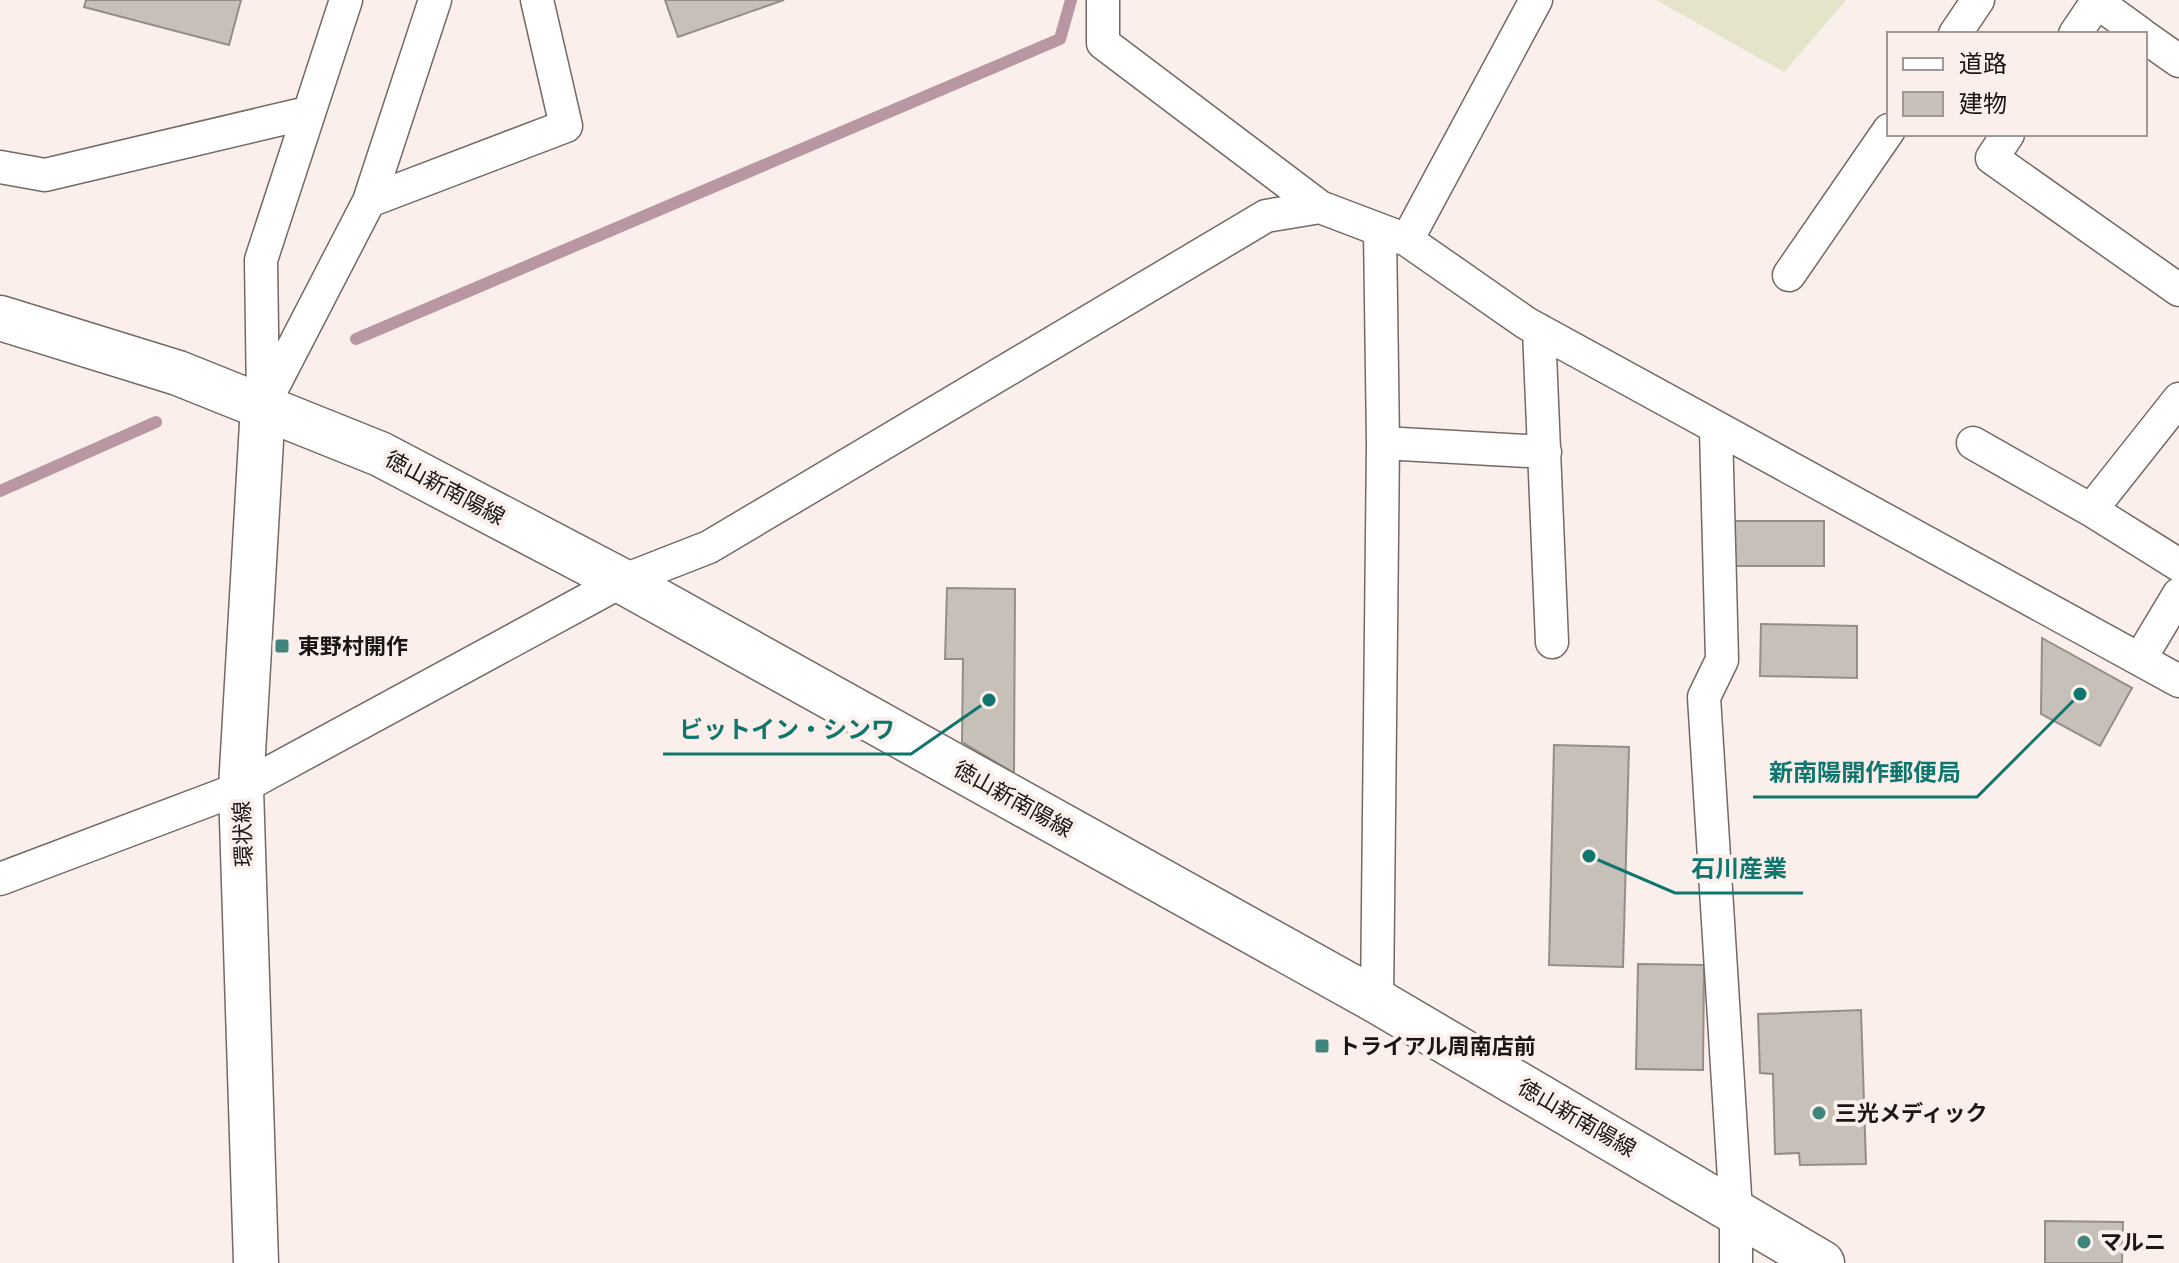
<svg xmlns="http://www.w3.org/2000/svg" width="2179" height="1263" font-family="'Roboto Serif','Noto Sans JP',serif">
<rect width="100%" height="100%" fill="#faefea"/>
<path fill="#e5e3ca" d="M1656 0H1846L1784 72Z"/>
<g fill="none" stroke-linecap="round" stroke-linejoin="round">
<path stroke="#b897a2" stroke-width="12" d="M356 339 1060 39 1071 0
M0 491 156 422"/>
</g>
<path fill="#c6c0b8" stroke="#938e86" stroke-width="2" d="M86 0H241L229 45 84 7Z
M665 0H784L678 37Z
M1733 521H1824V566H1733Z
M947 588 1015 589 1014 773 962 742 963 659H945Z
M1761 624 1857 626V678L1760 676Z
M2042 638 2132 688 2100 746 2041 714Z
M1554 745 1629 747 1623 967 1549 965Z
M1638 964 1704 965 1703 1070 1636 1069Z
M1861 1010 1866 1164 1800 1165 1799 1153 1775 1154 1773 1074 1760 1073 1758 1014Z
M2045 1221 2123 1222 2122 1263H2045Z"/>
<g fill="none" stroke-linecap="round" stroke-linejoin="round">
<defs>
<path id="street" d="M1103 0V43L1320 207
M2097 2 2141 34
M1955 34 1978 0
M2075 34 2098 0
M2145 37 2179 61
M2008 134 1992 158 2179 290
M0 167 45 175 307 113
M369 201 566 126 537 0
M1407 240 1536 0
M1789 275 1889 130
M1539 330 1552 642
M263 399 261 260 346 0
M2179 399 2091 510 2179 565
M263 406 369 201 435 0
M1716 429 1722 660 1704 697 1736 1211V1263
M1383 443 1545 452
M1973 443 2091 510
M2140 659 2179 594
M0 879 241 788 622 581 709 547 1266 216 1320 207 1407 240 1526 323 2179 681
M1377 1001 1383 443 1380 230"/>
<path id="secondary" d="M0 318 178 373 380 454 622 581 1377 1001 1822 1263
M256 1263 241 788 263 406"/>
</defs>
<use href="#street" stroke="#736a65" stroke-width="35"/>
<use href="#secondary" stroke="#736a65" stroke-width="47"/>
<use href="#street" stroke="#fff" stroke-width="32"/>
<use href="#secondary" stroke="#fff" stroke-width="44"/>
</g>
<g fill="#3f857c" stroke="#faefea" stroke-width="3">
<rect x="274" y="638" width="16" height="16" rx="4"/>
<rect x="1314" y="1038" width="16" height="16" rx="4"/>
<circle cx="1819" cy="1113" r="8"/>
<circle cx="2084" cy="1242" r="8"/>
</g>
<g text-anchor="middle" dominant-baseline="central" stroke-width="8" stroke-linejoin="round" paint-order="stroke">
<g font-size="22" fill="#1a1615" stroke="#faefea">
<text transform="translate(445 488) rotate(28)">徳山新南陽線</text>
<text transform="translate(1013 799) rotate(29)">徳山新南陽線</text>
<text transform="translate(243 834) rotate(-92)">環状線</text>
<text transform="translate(1577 1118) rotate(30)">徳山新南陽線</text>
</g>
<g font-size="22" font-weight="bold" fill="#1a1615" stroke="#faefea" text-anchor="start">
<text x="298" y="646">東野村開作</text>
<text x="1338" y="1046">トライアル周南店前</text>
<text x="1835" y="1113">三光メディック</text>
<text x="2100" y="1242">マルニ</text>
</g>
</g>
<path fill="none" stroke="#0f766e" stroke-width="3" d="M989 700L911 754H663M2080 694L1977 797H1753M1589 856L1675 893H1803"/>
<g fill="#0f766e" stroke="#faefea" stroke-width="3">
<circle cx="989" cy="700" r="8"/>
<circle cx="2080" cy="694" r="8"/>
<circle cx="1589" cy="856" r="8"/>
</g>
<g font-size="24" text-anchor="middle" font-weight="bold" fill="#0f766e" stroke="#faefea" stroke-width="8" stroke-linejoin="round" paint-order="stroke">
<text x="787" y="738">ビットイン・シンワ</text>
<text x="1865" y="781">新南陽開作郵便局</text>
<text x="1739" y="877">石川産業</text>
</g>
<rect x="1887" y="32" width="260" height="104" fill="#faefea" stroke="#a09895" stroke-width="2"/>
<rect x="1903" y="58" width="40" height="12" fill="#ffffff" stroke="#a09895" stroke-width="2"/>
<text x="1959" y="72" font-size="24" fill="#1a1615">道路</text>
<rect x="1903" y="92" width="40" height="24" fill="#c6c0b8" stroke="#a09895" stroke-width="2"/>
<text x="1959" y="112" font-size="24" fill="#1a1615">建物</text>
</svg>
